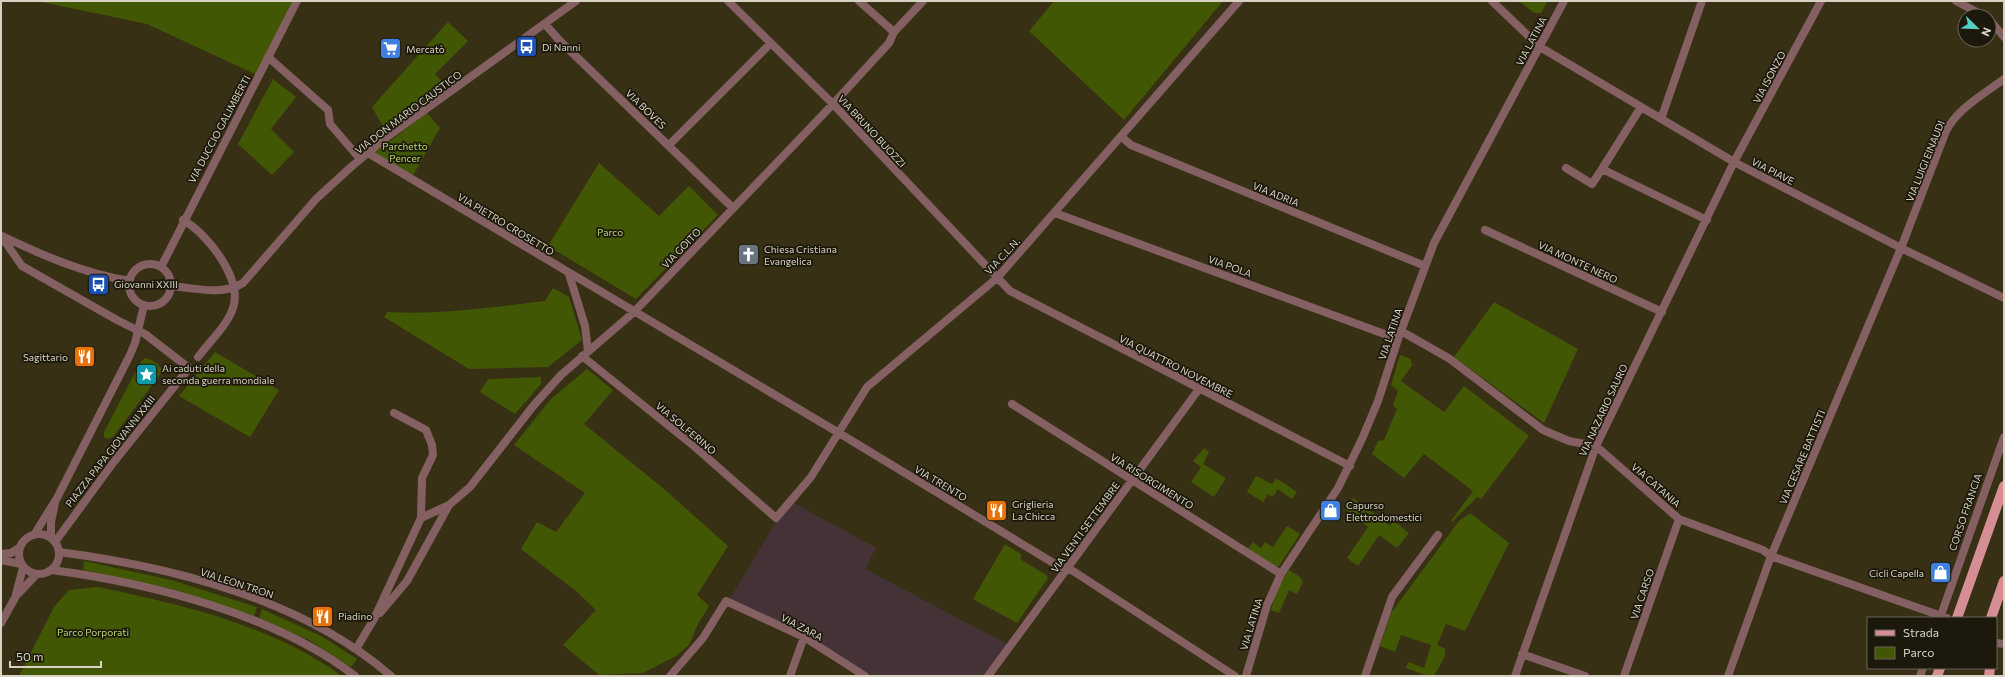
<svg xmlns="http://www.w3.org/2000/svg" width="2005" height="677" font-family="Commissioner,sans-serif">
<rect width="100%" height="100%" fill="#383014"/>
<path fill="#453237" d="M792 502 876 548 865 569 1009 645 986 676H868L729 600 777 520Z"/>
<path fill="#425704" d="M37 1H297L259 76 147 24Z
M1054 1H1223L1124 120 1029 31Z
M1519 1H1548L1541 13H1534Z
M448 22 468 41 435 74 445 85 385 130 372 107Z
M273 79 296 97 271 129 294 152 272 175 238 144Z
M427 113 440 128 412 177 374 153Z
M599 163 659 216 689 186 718 215 636 299 548 246Z
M553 288 569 297 582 340 548 367 469 369 384 317 387 312C440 315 493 307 545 301Z
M1494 302 1578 349 1544 423 1454 357Z
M215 352 279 390 250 437 179 396Z
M1400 355 1411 359V363L1413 364 1401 381 1444 412 1464 386 1529 436 1481 499 1477 497C1469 506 1460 513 1453 522L1451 521 1473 491 1424 454 1404 478 1372 454 1378 441 1384 440 1397 409 1393 405 1398 391 1391 385Z
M145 358C151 359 162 365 162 372L113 437 107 439 104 437V432L140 363Z
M587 369 613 390 584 424 664 489 728 546 697 595 709 606 698 624 689 645 676 656 643 673 599 675 563 645 596 610 576 591 521 549 537 522 556 532 585 493 514 445 551 399Z
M541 377V384L515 414 480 392 488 379Z
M1204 448 1209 452 1203 464 1226 478 1214 497 1191 482 1201 467 1193 461Z
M1256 476 1272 484 1276 478 1297 492 1292 499 1278 489 1273 497 1268 494 1263 502 1247 492Z
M1353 498 1390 526 1394 521 1409 533 1397 548 1379 535 1358 566 1347 558 1368 527 1345 509Z
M1470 513 1509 543 1465 631 1446 624 1437 645 1445 649V656L1434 676H1428L1406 668 1408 662 1424 668 1431 645 1401 635 1395 652 1380 646 1391 613 1459 521Z
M1287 526 1300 534 1279 566H1274L1248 549 1253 542 1261 548 1265 542 1273 547Z
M1005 544 1022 555 1020 559 1046 575 1048 578 1017 623 973 599Z
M84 561 171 580 257 607 254 616 167 588 83 570Z
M1289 570 1300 577 1303 582 1297 594 1289 590 1279 613 1271 610 1277 589Z
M97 587C181 604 271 625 342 676H19L54 607 69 590Z
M262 609 321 636 357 659 351 667 309 640 259 618Z"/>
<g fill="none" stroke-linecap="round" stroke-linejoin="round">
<path stroke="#846063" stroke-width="8" d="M728 1 833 104 1010 291 1350 466
M859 1 894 32
M1492 1 1540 47 1734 162 1901 248 2004 298
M1956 1 1984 16
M1989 19 2004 37
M545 24 559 40 733 208
M268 57 328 110 330 124 360 159
M1641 107 1602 169 1707 220
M1661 119 1702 1
M1122 137 1131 145 1425 266
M669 145 771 43
M368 153 839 433 1060 567 1073 571 1235 676
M1566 168 1592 184 1602 169
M1055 213 1398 339
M183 220C207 233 243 279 233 308 227 326 209 342 198 357
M1485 230 1662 312
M1 236 22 266 117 320 145 334 189 368 113 463 55 542
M2 236C42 255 85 274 130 281
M569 274 585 326 588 351
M171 286C195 288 222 296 243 283L316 199 351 167 387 137 576 1
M1401 331 1450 359 1543 430 1569 441 1596 446 1679 519 1763 550 1771 556 1947 618
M582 356 695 447 776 518 811 477 867 387 997 278 1239 1
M1012 404 1281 574
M421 518 449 505 470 487 534 405 561 375 634 312 833 104 889 43 894 32 923 1
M1 554 11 553 19 548
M1 560 21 564
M16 594 23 568
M380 613 407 581 449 505
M1940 618 2004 437
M1 623 16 596 36 575
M1996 643 2004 644
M356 649 374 619 421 518 422 478 433 455 432 445 426 430 394 413
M1522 654 1585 676
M670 676 703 638 726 601 804 637 865 676
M790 676 804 637
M988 676 1199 389
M1246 676 1267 605 1281 574 1338 488 1362 439 1378 401 1398 339 1434 243 1564 1
M1365 676 1392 597 1438 535
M1515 676 1596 446 1734 162 1821 1
M1624 676 1679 519
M1728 676 1771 556 1901 248 1946 131C1958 108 1984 94 2004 79
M1920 676 1923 668"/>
<path stroke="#846063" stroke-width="8" d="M129 285a21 21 0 1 1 42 0a21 21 0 1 1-42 0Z
M161 267 297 1
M19 554a20 20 0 1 1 40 0a20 20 0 1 1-40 0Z
M34 535 57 498 130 355 135 343 144 305
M51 538V522L55 503
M59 552C174 567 302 599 391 676
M52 570C150 583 277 615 355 676"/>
<path stroke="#d68e95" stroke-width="10" d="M1957 618 2004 486
M1991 618 2004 581
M1937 676 1940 668
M1989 676 1990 668"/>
</g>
<defs>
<symbol id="bus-square" viewBox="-11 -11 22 22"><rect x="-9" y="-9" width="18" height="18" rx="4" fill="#1a4fb4" stroke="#1c180c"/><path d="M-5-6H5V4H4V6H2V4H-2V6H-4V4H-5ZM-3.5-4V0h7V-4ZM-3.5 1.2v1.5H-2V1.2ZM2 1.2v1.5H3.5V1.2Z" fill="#fff"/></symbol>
<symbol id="supermarket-square" viewBox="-11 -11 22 22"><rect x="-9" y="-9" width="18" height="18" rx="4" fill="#3f7fe0" stroke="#1c180c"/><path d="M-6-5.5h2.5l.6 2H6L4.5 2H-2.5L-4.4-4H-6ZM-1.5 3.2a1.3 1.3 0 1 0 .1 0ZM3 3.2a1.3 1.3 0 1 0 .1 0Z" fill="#fff"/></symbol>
<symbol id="church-square" viewBox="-11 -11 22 22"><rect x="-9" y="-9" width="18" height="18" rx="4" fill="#6b7280" stroke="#1c180c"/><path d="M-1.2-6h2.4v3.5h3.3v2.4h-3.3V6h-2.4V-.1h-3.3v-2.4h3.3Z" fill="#fff"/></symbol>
<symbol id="restaurant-square" viewBox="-11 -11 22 22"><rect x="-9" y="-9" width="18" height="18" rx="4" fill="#e8710a" stroke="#1c180c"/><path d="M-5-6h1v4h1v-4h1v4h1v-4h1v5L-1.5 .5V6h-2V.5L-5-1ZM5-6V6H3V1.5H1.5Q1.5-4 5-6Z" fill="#fff"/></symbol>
<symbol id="sight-square" viewBox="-11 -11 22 22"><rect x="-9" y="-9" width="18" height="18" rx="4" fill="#0f9aa8" stroke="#1c180c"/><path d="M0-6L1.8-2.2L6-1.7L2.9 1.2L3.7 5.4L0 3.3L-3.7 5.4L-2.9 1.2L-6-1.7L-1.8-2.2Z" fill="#fff"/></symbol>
<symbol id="shop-square" viewBox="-11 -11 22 22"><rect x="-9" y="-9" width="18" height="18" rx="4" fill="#3f7fe0" stroke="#1c180c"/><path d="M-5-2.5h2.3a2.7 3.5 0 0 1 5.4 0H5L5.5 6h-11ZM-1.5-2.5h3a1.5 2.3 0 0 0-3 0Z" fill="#fff"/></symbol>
</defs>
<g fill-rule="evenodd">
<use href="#bus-square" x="514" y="34" width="25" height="25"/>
<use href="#supermarket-square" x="378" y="36" width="25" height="25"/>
<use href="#church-square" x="736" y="242" width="25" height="25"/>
<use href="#bus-square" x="86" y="272" width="25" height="25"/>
<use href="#restaurant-square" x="72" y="344" width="25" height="25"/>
<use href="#sight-square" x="134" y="362" width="25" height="25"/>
<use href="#restaurant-square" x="984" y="498" width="25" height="25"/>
<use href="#shop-square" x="1318" y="498" width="25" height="25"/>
<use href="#shop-square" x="1928" y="560" width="25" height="25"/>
<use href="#restaurant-square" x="310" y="604" width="25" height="25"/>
</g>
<g text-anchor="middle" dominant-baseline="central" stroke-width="3.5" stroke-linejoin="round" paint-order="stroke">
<g font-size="10" fill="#d7d2c2" stroke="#1c180c">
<text transform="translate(1531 41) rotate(-62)">VIA LATINA</text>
<text transform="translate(1769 77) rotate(-62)">VIA ISONZO</text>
<text transform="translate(646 109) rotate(44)">VIA BOVES</text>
<text transform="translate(408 112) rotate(-37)">VIA DON MARIO CAUSTICO</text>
<text transform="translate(219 129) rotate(-62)">VIA DUCCIO GALIMBERTI</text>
<text transform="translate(872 131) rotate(47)">VIA BRUNO BUOZZI</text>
<text transform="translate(1925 161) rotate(-68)">VIA LUIGI EINAUDI</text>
<text transform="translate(1773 171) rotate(27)">VIA PIAVE</text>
<text transform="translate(1276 194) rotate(22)">VIA ADRIA</text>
<text transform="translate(506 224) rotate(31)">VIA PIETRO CROSETTO</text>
<text transform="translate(681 248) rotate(-46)">VIA GOITO</text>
<text transform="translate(1002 256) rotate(-47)">VIA C.L.N.</text>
<text transform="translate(1578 262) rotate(25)">VIA MONTE NERO</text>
<text transform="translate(1230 266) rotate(20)">VIA POLA</text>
<text transform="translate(1390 334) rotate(-71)">VIA LATINA</text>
<text transform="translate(1176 366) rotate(27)">VIA QUATTRO NOVEMBRE</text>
<text transform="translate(1603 410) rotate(-65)">VIA NAZARIO SAURO</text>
<text transform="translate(686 428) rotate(40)">VIA SOLFERINO</text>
<text transform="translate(110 451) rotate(-52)">PIAZZA PAPA GIOVANNI XXIII</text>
<text transform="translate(1802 457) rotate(-67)">VIA CESARE BATTISTI</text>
<text transform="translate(1152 481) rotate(32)">VIA RISORGIMENTO</text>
<text transform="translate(941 483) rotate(31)">VIA TRENTO</text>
<text transform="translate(1656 485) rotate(41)">VIA CATANIA</text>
<text transform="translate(1965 512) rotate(-71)">CORSO FRANCIA</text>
<text transform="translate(1085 527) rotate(-54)">VIA VENTI SETTEMBRE</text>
<text transform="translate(237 583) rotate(18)">VIA LEON TRON</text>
<text transform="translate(1642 594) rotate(-71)">VIA CARSO</text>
<text transform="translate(1251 624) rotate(-73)">VIA LATINA</text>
<text transform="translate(802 627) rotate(28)">VIA ZARA</text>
</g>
<g font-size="10" fill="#d7d2c2" stroke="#1c180c" text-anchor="start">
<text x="542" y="47">Di Nanni</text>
<text x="406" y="49">Mercatò</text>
<text x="764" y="249">Chiesa Cristiana<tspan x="764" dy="12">Evangelica</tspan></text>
<text x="114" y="284">Giovanni XXIII</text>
<text x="68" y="357" text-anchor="end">Sagittario</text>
<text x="162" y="368">Ai caduti della<tspan x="162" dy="12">seconda guerra mondiale</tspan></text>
<text x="1012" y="504">Griglieria<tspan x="1012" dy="12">La Chicca</tspan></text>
<text x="1346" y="505">Capurso<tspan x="1346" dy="12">Elettrodomestici</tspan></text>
<text x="1924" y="573" text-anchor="end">Cicli Capella</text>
<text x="338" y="616">Piadino</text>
</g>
<g font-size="10" fill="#b5d772" stroke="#1c180c">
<text x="405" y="146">Parchetto<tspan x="405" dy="12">Pencer</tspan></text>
<text x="610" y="232">Parco</text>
<text x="93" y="632">Parco Porporati</text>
</g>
</g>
<rect width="2005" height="677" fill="none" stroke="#d7d2c2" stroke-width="4"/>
<rect x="1867" y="617" width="130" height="52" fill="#1c180c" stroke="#676255"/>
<rect x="1875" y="630" width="20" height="6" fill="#d68e95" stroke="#676255"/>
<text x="1903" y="637" font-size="12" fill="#d7d2c2">Strada</text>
<rect x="1875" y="647" width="20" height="12" fill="#425704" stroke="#676255"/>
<text x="1903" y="657" font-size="12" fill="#d7d2c2">Parco</text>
<g transform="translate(1977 28) rotate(113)"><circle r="19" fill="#1c180c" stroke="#676255"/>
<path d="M0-3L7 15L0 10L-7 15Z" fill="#56cec3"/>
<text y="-6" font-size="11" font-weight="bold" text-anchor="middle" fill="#d7d2c2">N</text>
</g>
<path d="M10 661v6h91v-6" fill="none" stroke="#d7d2c2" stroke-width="2"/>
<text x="16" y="661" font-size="12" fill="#d7d2c2" stroke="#1c180c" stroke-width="3" paint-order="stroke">50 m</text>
</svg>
